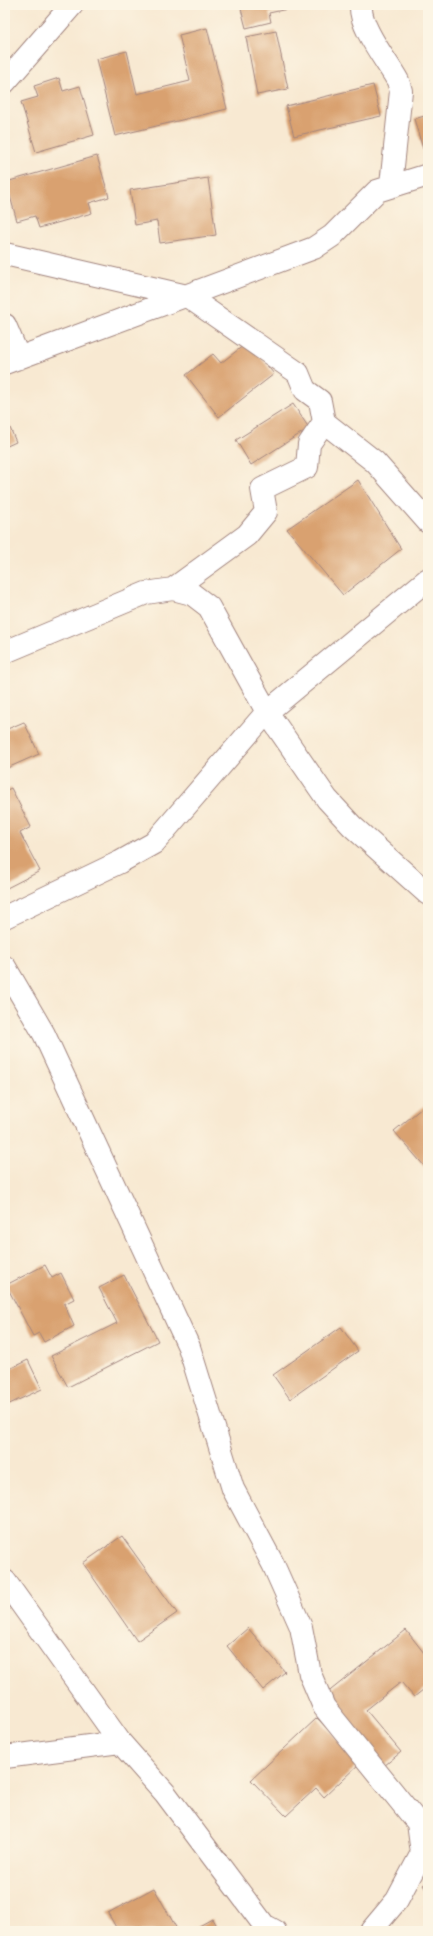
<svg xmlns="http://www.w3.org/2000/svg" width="433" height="1936" font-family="Alegreya,serif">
<rect width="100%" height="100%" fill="#fcf5e5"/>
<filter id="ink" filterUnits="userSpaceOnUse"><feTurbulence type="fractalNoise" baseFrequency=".025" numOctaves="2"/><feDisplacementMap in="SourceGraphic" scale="8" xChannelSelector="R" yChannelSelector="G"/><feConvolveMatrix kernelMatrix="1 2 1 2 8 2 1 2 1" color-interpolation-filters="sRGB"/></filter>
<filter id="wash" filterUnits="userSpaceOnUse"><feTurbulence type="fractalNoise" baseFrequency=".012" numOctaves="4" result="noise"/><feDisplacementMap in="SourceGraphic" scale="16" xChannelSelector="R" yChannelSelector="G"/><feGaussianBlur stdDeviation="0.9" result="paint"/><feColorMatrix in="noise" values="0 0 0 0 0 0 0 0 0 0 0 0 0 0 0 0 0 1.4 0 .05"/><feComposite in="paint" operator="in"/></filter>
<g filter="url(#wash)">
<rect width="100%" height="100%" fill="#f8e9d2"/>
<g id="blocks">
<path fill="#d9a16f" d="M240 5H301V6L269 13 271 22 246 28Z
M207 28 227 109 115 136 96 59 127 51 137 94 190 81 179 35Z
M276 31 288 89 257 95 246 37Z
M59 78 63 91 80 86 94 135 36 152 21 102 38 97 34 86Z
M373 85 381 116 294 136 286 106Z
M428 115V148L423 149 414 119Z
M97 156 109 197 89 203 92 213 39 228 35 216 17 221 6 182Z
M208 178 216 235 160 243 157 221 135 225 130 190Z
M248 342 274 374 219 417 186 375 213 354 221 363Z
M293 404 309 428 251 465 236 440Z
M5 416 16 442 5 447Z
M358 480 401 549 343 595 287 529Z
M24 722 39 754 5 769V730Z
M11 788 31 827 20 833 40 871 5 889V791Z
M428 1103V1167L426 1168 394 1131Z
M45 1265 52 1278 61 1273 74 1299 64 1304 74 1326 44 1342 39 1333 33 1336 6 1285Z
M124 1275 158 1341 68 1387 51 1356 117 1323 99 1288Z
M341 1327 358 1351 290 1399 273 1375Z
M28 1360 42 1389 5 1406V1371Z
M122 1536 177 1613 137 1641 83 1563Z
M248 1628 285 1672 263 1690 227 1646Z
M406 1630 428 1658V1686L414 1697 401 1682 366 1710 401 1752 384 1766 326 1694Z
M317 1718 360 1763 324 1797 316 1788 286 1816 251 1780Z
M428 1882V1893L423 1885Z
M154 1888 178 1931H118L108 1913Z
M212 1919 219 1931H190Z"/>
</g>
</g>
<g filter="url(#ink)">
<use href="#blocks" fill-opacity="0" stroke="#a1847e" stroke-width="1"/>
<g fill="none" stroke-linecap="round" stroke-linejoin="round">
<defs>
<path id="street" d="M361 5C359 27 387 61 398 81L401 91 391 185
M5 82 72 5
M5 254 187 296 298 373 305 390 320 401 324 422 309 444 307 467 262 489 266 512 247 535 173 589
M5 325 19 358
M5 363 314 248 332 236 377 191 428 175
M324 422 375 462 428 522
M5 652 146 593 173 589 192 594 209 607 267 712 327 799 352 826 428 894
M5 917 120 862 154 843 267 712 428 579
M5 967 44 1034 189 1347 233 1489 273 1564 301 1627 310 1674 324 1707 418 1823 422 1853 397 1900 371 1931
M5 1581 120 1742 165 1793 264 1925 275 1931
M5 1757 120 1742"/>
</defs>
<use href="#street" stroke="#a1847e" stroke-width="24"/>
<use href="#street" stroke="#fff" stroke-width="22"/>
</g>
</g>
<rect width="433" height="1936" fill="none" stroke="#fcf5e5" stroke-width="20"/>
</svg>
